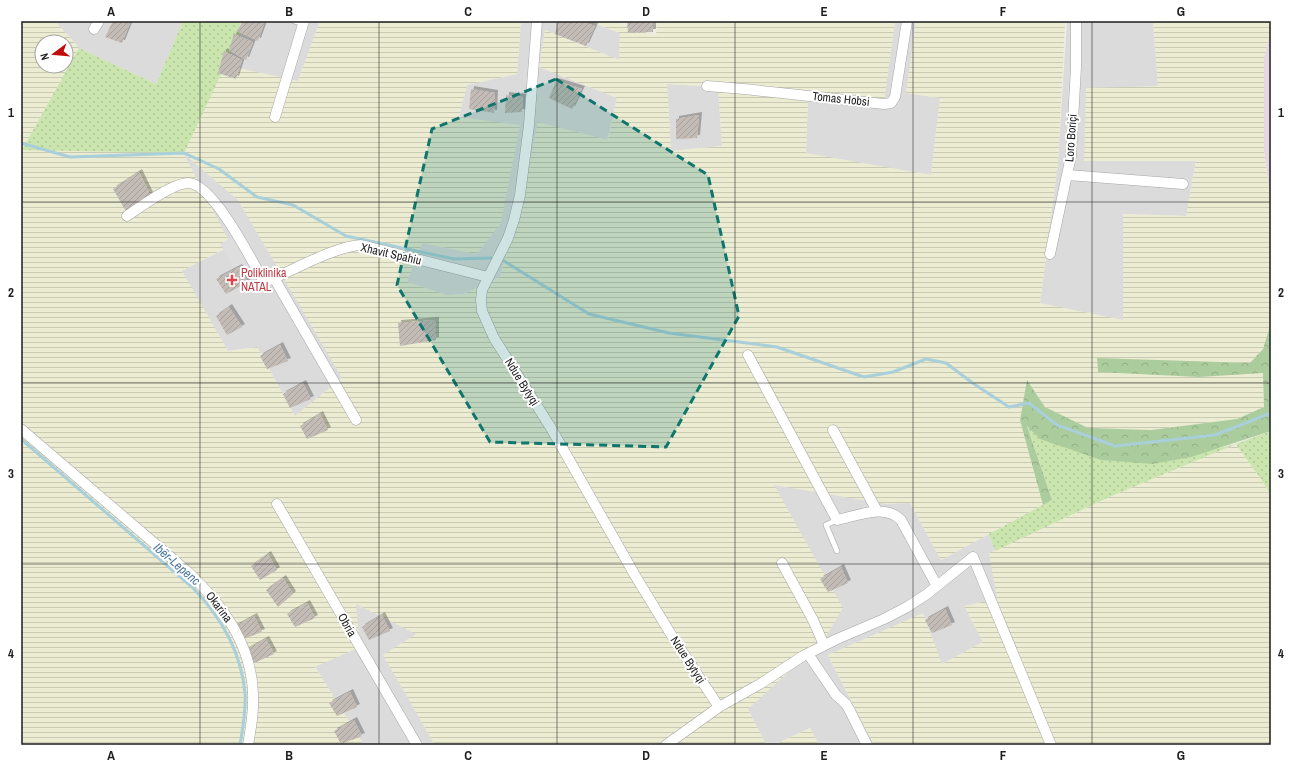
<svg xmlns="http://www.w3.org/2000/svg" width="1292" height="766" font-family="'Archivo Narrow',sans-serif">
<defs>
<pattern id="farmland-rules" width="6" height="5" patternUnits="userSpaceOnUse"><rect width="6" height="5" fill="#ebecd1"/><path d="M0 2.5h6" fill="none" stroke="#c9cab3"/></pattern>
<pattern id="grass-dots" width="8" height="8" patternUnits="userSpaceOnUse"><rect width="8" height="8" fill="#cae6ae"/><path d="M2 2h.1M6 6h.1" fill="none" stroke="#adc595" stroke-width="1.8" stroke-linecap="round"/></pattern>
<pattern id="forest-crowns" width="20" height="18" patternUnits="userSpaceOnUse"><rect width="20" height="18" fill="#abcc9c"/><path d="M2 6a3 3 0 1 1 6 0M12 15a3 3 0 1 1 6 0" fill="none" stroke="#93af86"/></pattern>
<pattern id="building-hatch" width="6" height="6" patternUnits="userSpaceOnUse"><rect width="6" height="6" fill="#c3bbb5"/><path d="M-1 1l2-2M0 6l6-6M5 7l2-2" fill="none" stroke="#a7a09b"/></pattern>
<filter id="shadow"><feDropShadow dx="3" dy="-3" stdDeviation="0" flood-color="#0004"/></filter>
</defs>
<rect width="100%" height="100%" fill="#efebe5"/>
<path fill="#dcdbdb" d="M55 21H183L156 84 79 48Z
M246 21H320L298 81 224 65Z
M521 21H588L620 33 619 60 545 30 539 67 617 98 607 140 538 123 527 177 500 277 464 294 447 295 407 282 422 243 477 254 459 117 467 85 517 74Z
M895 21H916L906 93 940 98 931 175 806 154 808 95 884 101Z
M1067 21H1153L1158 86 1084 161 1196 160 1186 216 1123 214V320L1040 304 1058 162Z
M667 84 718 87 722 146 671 151Z
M184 153 238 200 343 378 295 416 257 347 228 351 181 271 231 246 186 199Z
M208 479 389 587 428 650 390 666 435 745H364L315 667Z
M773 485 910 503 941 560 989 534 1064 745 968 614 983 642 942 664 828 656 874 745H819L810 728 774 745H766L748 709 647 745Z"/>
<path fill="#e7d7e5" d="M1271 28V206L1264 150V58Z"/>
<path fill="url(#farmland-rules)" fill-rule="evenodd" d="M21 21H55L79 48 22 150 224 65 298 81 320 21H521L517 74 467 85 459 117 520 125 501 223 477 254 422 243 407 282 447 295 464 294 500 277 527 177 538 122 608 140 617 98 539 67 545 30 619 60 620 33 588 21H621V24L656 36 657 21H895L884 101 808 95 806 153 931 175 940 98 906 93 916 21H1065L1058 162 1040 303 1123 320V214L1186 216 1196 161H1084L1086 88 1158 86 1153 21H1271V28L1264 59V150L1271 207V323L1263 349 1250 363 1097 359 1098 372 1235 374 1263 373 1264 407 1237 419 1151 430 1088 428 1045 407 1027 380 1020 420 1043 505 941 560 910 503 886 504 774 485 843 608 824 640 748 709 766 745H435L383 655 416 634 356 604 360 647 315 667 364 745H21ZM42 42H66V66H42ZM667 84 718 87 722 146 671 151ZM184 154 238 200 342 378 295 416 257 347 228 351 182 271 231 245Z
M1236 444 1263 482 1271 496V745H874L828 655 923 613 942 664 983 642 964 606 997 599 989 553 1109 497Z
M810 728 819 745H774Z"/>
<path fill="url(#grass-dots)" d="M183 21H246L184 153 22 150 79 48 156 84Z
M1027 425 1153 464 1236 444 1271 431V496L1263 482 1236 444 1109 497 995 551 989 534 1052 500Z"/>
<path fill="url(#forest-crowns)" d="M1271 323V431L1191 457 1153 464 1101 460 1040 439 1027 426 1052 500 1043 505 1020 420 1027 380 1045 407 1088 428 1151 430 1237 419 1264 407 1263 373 1199 377 1098 372 1097 358 1250 363 1263 349Z"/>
<path fill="#dedede" d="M234 236 251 266 242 271 238 265 234 268 220 244Z"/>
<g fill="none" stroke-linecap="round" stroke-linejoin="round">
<path stroke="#a8cfda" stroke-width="3" d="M21 143 70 157 184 153 219 169 257 197 293 205 346 236 454 259 491 258
M504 261 589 314 669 333 777 347 864 377 893 372 926 359 946 363 974 384 1009 407 1029 403 1057 425 1115 446 1215 435 1271 413
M21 439 193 588C222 618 241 651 245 693 246 710 243 728 240 745"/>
</g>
<path fill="url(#building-hatch)" filter="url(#shadow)" d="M113 21H123L130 23 122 43 105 37Z
M243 21H265L258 41 237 31Z
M558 21H580L595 26 586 46 555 34Z
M627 21H653V32L628 33Z
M234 34 253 42 246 60 229 50Z
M224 51 242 60 236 79 218 73Z
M556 81 582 89 572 109 549 98Z
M471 89 495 93 494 113 469 109Z
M506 95 523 97 522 112 505 113Z
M699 115 697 138 676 139V119Z
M139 172 152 199 128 215 113 189Z
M239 267 248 282 226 294 216 279Z
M229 307 242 327 227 335 216 316Z
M436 320V340L400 346 398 323Z
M280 345 288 361 267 369 260 356Z
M303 383 311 399 290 408 283 394Z
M320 414 328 430 307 439 300 426Z
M268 554 277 570 260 580 251 566Z
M841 567 848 583 828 592 820 579Z
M283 578 293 594 278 607 266 590Z
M307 603 315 618 295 627 287 614Z
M945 609 952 625 932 633 925 620Z
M382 615 390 631 369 640 362 627Z
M254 616 262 632 241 640 234 627Z
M266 639 274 654 254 663 246 650Z
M350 692 357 707 337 716 329 703Z
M354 720 362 736 341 744 334 731Z"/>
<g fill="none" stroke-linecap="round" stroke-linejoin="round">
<defs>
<path id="lane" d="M294 21 303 24
M837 551 826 525 837 520"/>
<path id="street" d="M537 21 529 125 520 195 514 220 508 238 482 290 481 300 482 311 494 338 551 428 636 577 672 636 719 707
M94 29 99 21
M707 86 744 89 884 104 891 103 895 97 907 21
M275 117 304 21
M1068 175 1183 184
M127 216C140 207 174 182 189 183 214 185 252 261 264 282L274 278 356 420
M1050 254 1071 156 1076 67V21
M274 278C297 268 337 246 361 245L488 277
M748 355 837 520C857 516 885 503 901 520L937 586
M21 429 188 572C223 605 251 644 253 693 254 711 251 728 248 745
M833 430 877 511
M277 504 417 745
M782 563 813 620 824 645
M808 654 836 695 846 704 850 711 867 745
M666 745 719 707 760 684 803 656 837 639 884 619 907 607 927 594 973 557 1051 745"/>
</defs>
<use href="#lane" stroke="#a5a5a5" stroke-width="6"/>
<use href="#street" stroke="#a5a5a5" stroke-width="11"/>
<use href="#lane" stroke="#fff" stroke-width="5"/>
<use href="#street" stroke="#fff" stroke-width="10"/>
</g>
<path fill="#0f766e" fill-opacity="0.2" stroke="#0f766e" stroke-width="3" stroke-dasharray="8 5" stroke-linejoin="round" d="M556 79 708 175 739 316 666 447 490 442 397 285 432 129Z"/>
<path fill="none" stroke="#1e1e1e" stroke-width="1" stroke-opacity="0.55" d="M200 21V745M379 21V745M557 21V745M735 21V745M913 21V745M1092 21V745M21 202H1271M21 383H1271M21 564H1271"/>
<path fill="#e0444e" stroke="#fff" stroke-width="1.5" d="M230 274h4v4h4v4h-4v4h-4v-4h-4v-4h4z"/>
<g text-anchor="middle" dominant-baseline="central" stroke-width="4" stroke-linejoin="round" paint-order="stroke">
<g font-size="12" fill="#1e1e1e" stroke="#fff">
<text transform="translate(841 99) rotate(6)">Tomas Hobsi</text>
<text transform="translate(1071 138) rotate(-86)">Loro Boriçi</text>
<text transform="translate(391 254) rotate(13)">Xhavit Spahiu</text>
<text transform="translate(522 382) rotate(58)">Ndue Bytyqi</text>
<text transform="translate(219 607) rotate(53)">Okarina</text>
<text transform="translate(347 625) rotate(60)">Obria</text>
<text transform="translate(688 660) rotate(57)">Ndue Bytyqi</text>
</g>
<g font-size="12" fill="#be3a42" stroke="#fff" text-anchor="start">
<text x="241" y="273">Poliklinika<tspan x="241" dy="14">NATAL</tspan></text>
</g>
<g font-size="13" font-style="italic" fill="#4d78a1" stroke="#fff">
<text transform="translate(177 564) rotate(41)">Ibër-Lepenc</text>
</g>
</g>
<rect width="1292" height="766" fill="none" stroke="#ffffff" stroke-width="44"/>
<g transform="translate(54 54) rotate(254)"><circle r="19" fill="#ffffff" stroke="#a5a5a5"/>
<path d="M0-3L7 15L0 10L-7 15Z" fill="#c10c0d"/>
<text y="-6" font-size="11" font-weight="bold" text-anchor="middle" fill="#1e1e1e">N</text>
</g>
<rect x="22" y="22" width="1248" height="722" fill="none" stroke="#1e1e1e" stroke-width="1.5"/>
<g font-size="13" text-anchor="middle" font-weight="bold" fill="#1e1e1e">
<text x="111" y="16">A</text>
<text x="289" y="16">B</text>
<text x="468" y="16">C</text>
<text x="646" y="16">D</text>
<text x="824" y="16">E</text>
<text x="1003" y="16">F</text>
<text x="1181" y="16">G</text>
<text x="11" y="117">1</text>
<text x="1281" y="117">1</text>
<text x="11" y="297">2</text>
<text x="1281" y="297">2</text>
<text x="11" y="478">3</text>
<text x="1281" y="478">3</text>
<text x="11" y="658">4</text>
<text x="1281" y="658">4</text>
<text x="111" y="760">A</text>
<text x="289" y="760">B</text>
<text x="468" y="760">C</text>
<text x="646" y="760">D</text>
<text x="824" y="760">E</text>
<text x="1003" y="760">F</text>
<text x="1181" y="760">G</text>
</g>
</svg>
